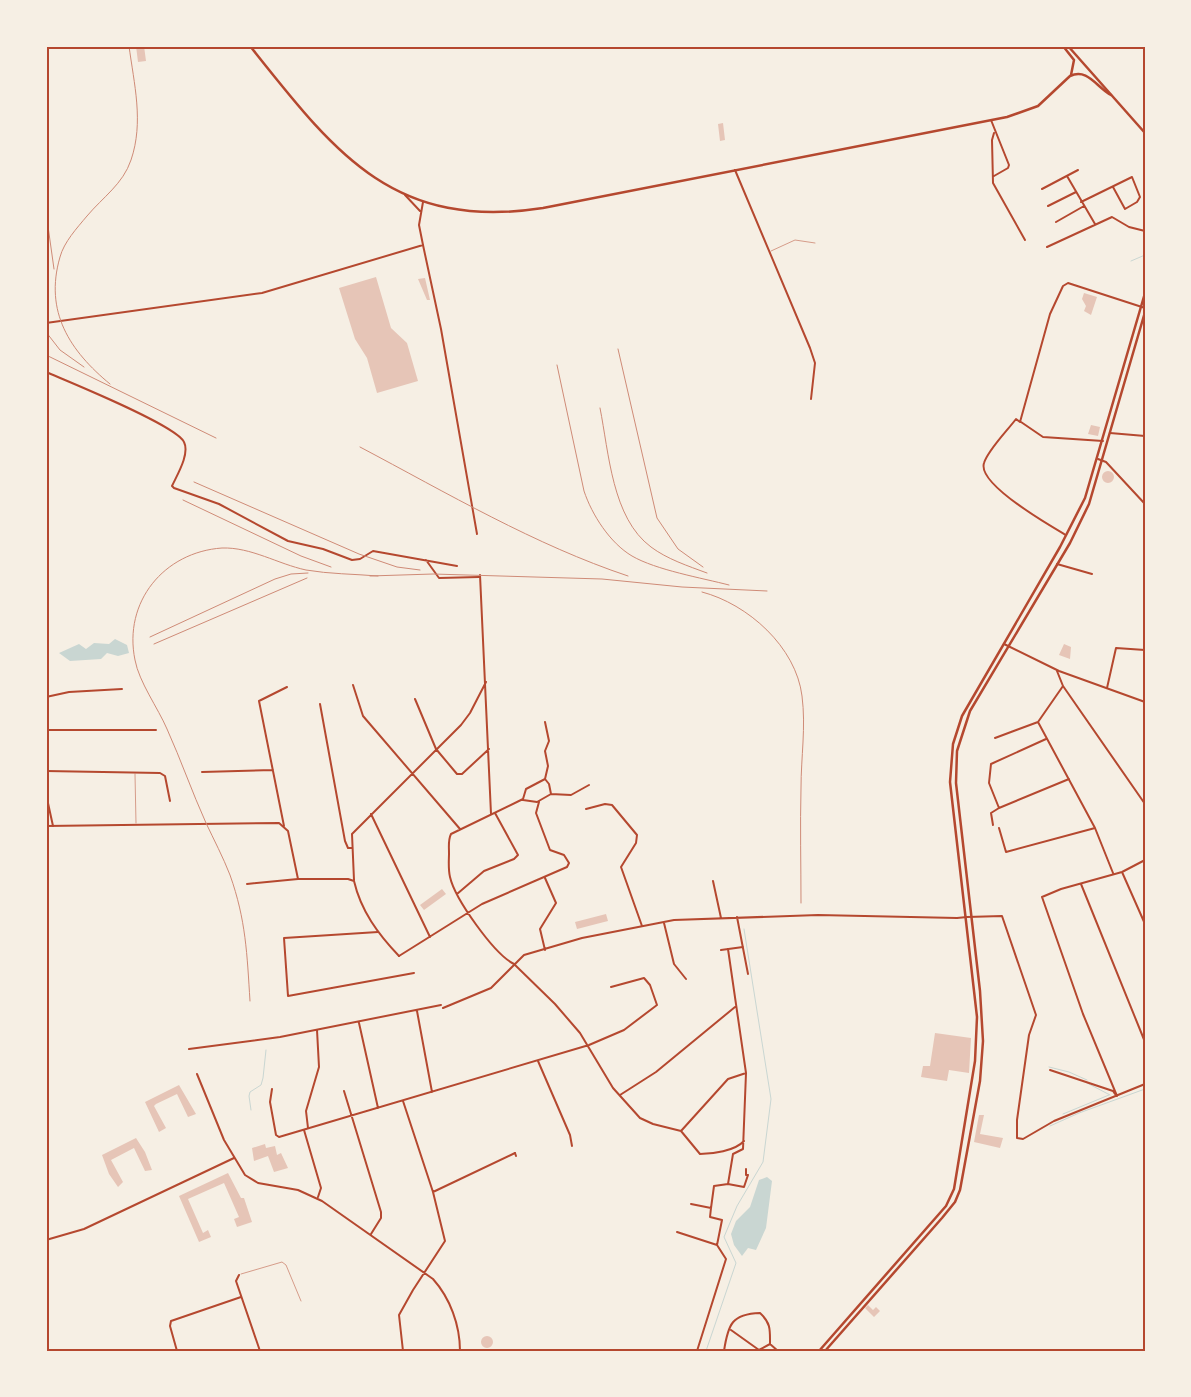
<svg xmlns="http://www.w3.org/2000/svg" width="1191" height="1397" font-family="'Nunito Sans',sans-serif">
<rect width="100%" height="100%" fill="#f6efe4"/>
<path fill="#c9d6d2" d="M115 639 127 645 129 653 118 656 107 653 101 659 70 661 59 653 79 644 86 649 94 643 109 644Z
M767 1177 772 1181 766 1228 756 1250 748 1248 742 1256 734 1245 731 1234 736 1221 750 1207 759 1180Z"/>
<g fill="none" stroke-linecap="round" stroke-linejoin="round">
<path stroke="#c9d6d2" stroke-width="1" d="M1131 261 1145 255
M1049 1067 1069 1072 1087 1080
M1087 1083 1110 1095
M251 1110 249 1096 250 1092 261 1085 263 1078 266 1050
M1063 1114 1109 1095
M1050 1126 1079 1113 1145 1089
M706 1351 736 1263 724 1237 737 1206 763 1162 771 1099 744 929"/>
</g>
<path fill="#e6c5b7" d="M136 46H144L146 61 138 62Z
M723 123 725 140 720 141 718 124Z
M376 277 391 328 407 343 418 381 377 393 367 358 355 339 339 288Z
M425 278 430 300H427L418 279Z
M1084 293 1097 297 1091 315 1084 311 1086 306 1082 299Z
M1091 425 1100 427 1098 436 1088 434Z
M1102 477a6 6 0 1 1 12 0a6 6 0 1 1-12 0Z
M1064 644 1071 647 1070 659 1059 655Z
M442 889 446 894 424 910 420 905Z
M606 914 608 921 577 929 575 922Z
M935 1033 971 1038 969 1073 949 1070 947 1081 921 1077 923 1066H930Z
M179 1085 196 1114 188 1117 177 1094 156 1104 154 1106 166 1128 159 1132 145 1102Z
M979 1115H984L980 1134 1003 1138 1000 1148 974 1142Z
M136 1138 145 1152 152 1170 145 1171 134 1148 132 1149 111 1160 123 1182 118 1187 109 1174 102 1155Z
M265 1144 266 1148 275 1146 277 1155 281 1153 288 1168 274 1172 268 1156 254 1161 252 1148Z
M228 1173 241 1198H244L252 1222 237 1227 234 1219 239 1217 224 1183 188 1199 203 1233 208 1230 211 1237 199 1242 179 1196Z
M868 1305 873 1310 876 1307 880 1311 874 1317 865 1308Z
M481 1342a6 6 0 1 1 12 0a6 6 0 1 1-12 0Z"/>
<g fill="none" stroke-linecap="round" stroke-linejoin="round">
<path stroke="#b5482f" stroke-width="0.5" d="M771 251 795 240 815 243
M135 774 136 823
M241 1274 282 1262 286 1265 301 1301"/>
<path stroke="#b5482f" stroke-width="2" d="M991 120 1009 165 1008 168 994 176
M994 133 992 140 993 183 1025 240
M735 170 810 348 815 363 811 399
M1067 176 1095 224
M1042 189 1078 170
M1081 202 1132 177 1140 197 1137 202 1125 209 1113 187
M1048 206 1076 192
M1056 222 1084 206
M423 245 441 329 477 534
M1047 247 1112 217 1129 227 1145 231
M46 372C69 382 176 425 184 442 190 454 177 475 172 486L174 488 219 504 288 541 323 549 352 560 360 559 373 551 457 566
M1020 422 1050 314 1063 286 1068 283 1145 308
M1020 422 1016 419C1007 431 988 450 984 463 977 484 1049 525 1066 535
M1021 422 1043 437 1103 441
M1110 433 1145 436
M426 560 439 578 479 577
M1057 564 1092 574
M480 575 491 814
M1057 671 1063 686 1145 804
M353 685 363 716 460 829
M1063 686 1038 722 1095 828 1113 873
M1107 688 1116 648 1145 650
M46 697 69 692 122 689
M415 699 436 749 457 774H462L489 749
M320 704 345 841 348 848H352
M545 722 549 741 545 751 548 766 545 779 526 789 523 799 451 834C448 840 449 846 449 853 449 860 448 869 450 877 455 899 494 954 514 964L555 1004 580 1033 613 1088 640 1118 653 1124 681 1131 700 1154C712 1154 735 1151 744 1141
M46 730H156
M995 738 1038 722
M46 771 160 773 165 776 170 801
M202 772 273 770
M545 779 549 784 551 794 571 795 589 785
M46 794 53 826
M523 800 537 802 551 794
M999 808 989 783 991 764 1046 739
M586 809 605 804 612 805 637 835 636 843 621 867 642 926
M371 814 430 937
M993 825 991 813 999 808 1069 779
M284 826 259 701 287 687
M999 828 1006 852 1095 828
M1122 872 1145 924
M354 880 352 834 461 725 470 713 486 682
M713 881 721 918
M247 884 298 879
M1081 884 1145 1042
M457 894 484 871 514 859 518 855 495 813
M737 917 748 974
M967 917 1002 916 1036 1015 1029 1035 1017 1120V1138L1023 1139 1054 1121 1145 1084
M664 923 674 964 686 979
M378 932 284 938 288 996 414 973
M728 949 746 1073 743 1149 733 1154 728 1184
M545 950 540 929 556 903 545 878
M721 950 743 947
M399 956 482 904 567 867 569 863 564 855 550 850 536 813 539 802
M443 1008 491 988 524 955 582 938 674 920 818 915 957 918
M417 1011 432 1092
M359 1023 378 1108
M189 1049 280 1037 441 1005
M538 1061 570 1135 572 1146
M1050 1070 1113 1091 1115 1094
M197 1074 224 1140 245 1175 258 1183 298 1190 322 1201 433 1279C450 1298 460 1325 460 1351
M272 1089 270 1102 276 1135 279 1137 589 1045 624 1030 657 1005 650 985 644 978 611 987
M344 1091 381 1212V1218L371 1234
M620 1095 656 1072 735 1007
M1117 1096 1083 1014 1042 897 1061 889 1122 872 1145 860
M308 1128 306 1111 319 1067 317 1030
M304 1130 321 1188 318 1197
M681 1131 728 1079 746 1073
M433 1192 515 1153
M691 1204 711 1208 710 1217 722 1220 717 1245
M711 1208 714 1186 728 1184 744 1187 748 1175H746V1169
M677 1232 717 1245 726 1259 697 1351
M46 1240 84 1229 234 1158
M239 1275 236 1281 260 1351
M731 1330 759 1350 770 1344 778 1351
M177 1351 170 1326 171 1321 241 1297
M403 1351 399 1315 413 1290 445 1241 433 1192 403 1101
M724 1351C728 1324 732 1314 760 1313 771 1323 770 1330 770 1344"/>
<path stroke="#b5482f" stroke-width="2" d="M405 195 420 211
M46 323 262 293 423 245 419 225 423 202
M1098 459 1106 462 1145 504
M1004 644 1059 671 1145 702
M46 826 279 823 288 831 298 879H348L354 881C361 911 378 934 399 956
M957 918 967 917
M515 1153 516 1156"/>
<path stroke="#b5482f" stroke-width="2.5" d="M250 46C335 153 393 231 543 208L1007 117 1038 106 1070 76C1088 68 1096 87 1111 95
M1063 46 1074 60 1071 75"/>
<path stroke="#b5482f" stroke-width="2.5" d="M1068 46 1145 133
M819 1351 946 1206 954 1189 975 1061 977 1017 950 782 953 744 962 716 1060 547 1085 498 1145 293
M825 1351 942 1218 955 1202 960 1190 980 1081 983 1041 980 991 956 783 957 751 970 711 1070 543 1089 504 1145 312"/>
<path stroke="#cf8b77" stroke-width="1" d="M46 212 54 269
M46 332 60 350 84 367
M618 349 657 518 678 549 703 567
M46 355 216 438
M557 365 584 491C592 515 610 543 632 556 656 570 702 578 729 585
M110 384C70 351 44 312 60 257 64 242 77 228 87 216 103 197 123 184 131 160 144 122 134 84 129 46
M600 408C609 453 612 518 651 547 667 559 688 566 707 573
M360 447C447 493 535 545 628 576
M194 482 359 554 397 567 420 570
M183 500 301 556 331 567
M370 576 433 574 602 579 682 587 767 591
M702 592C748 604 796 647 802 696 806 727 801 757 801 788 800 826 801 864 801 903
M150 637 275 579 291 574 308 573
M154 644 307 578
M250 1001C247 954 246 920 230 875 223 857 214 840 206 823 192 792 181 760 167 729 158 708 139 682 135 660 123 602 164 552 222 548 251 547 278 564 306 570 329 574 354 574 378 576"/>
</g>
<rect width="1191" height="1397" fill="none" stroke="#f6efe4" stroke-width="95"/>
<rect x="48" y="48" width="1096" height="1302" fill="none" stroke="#b5482f" stroke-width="2"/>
</svg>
